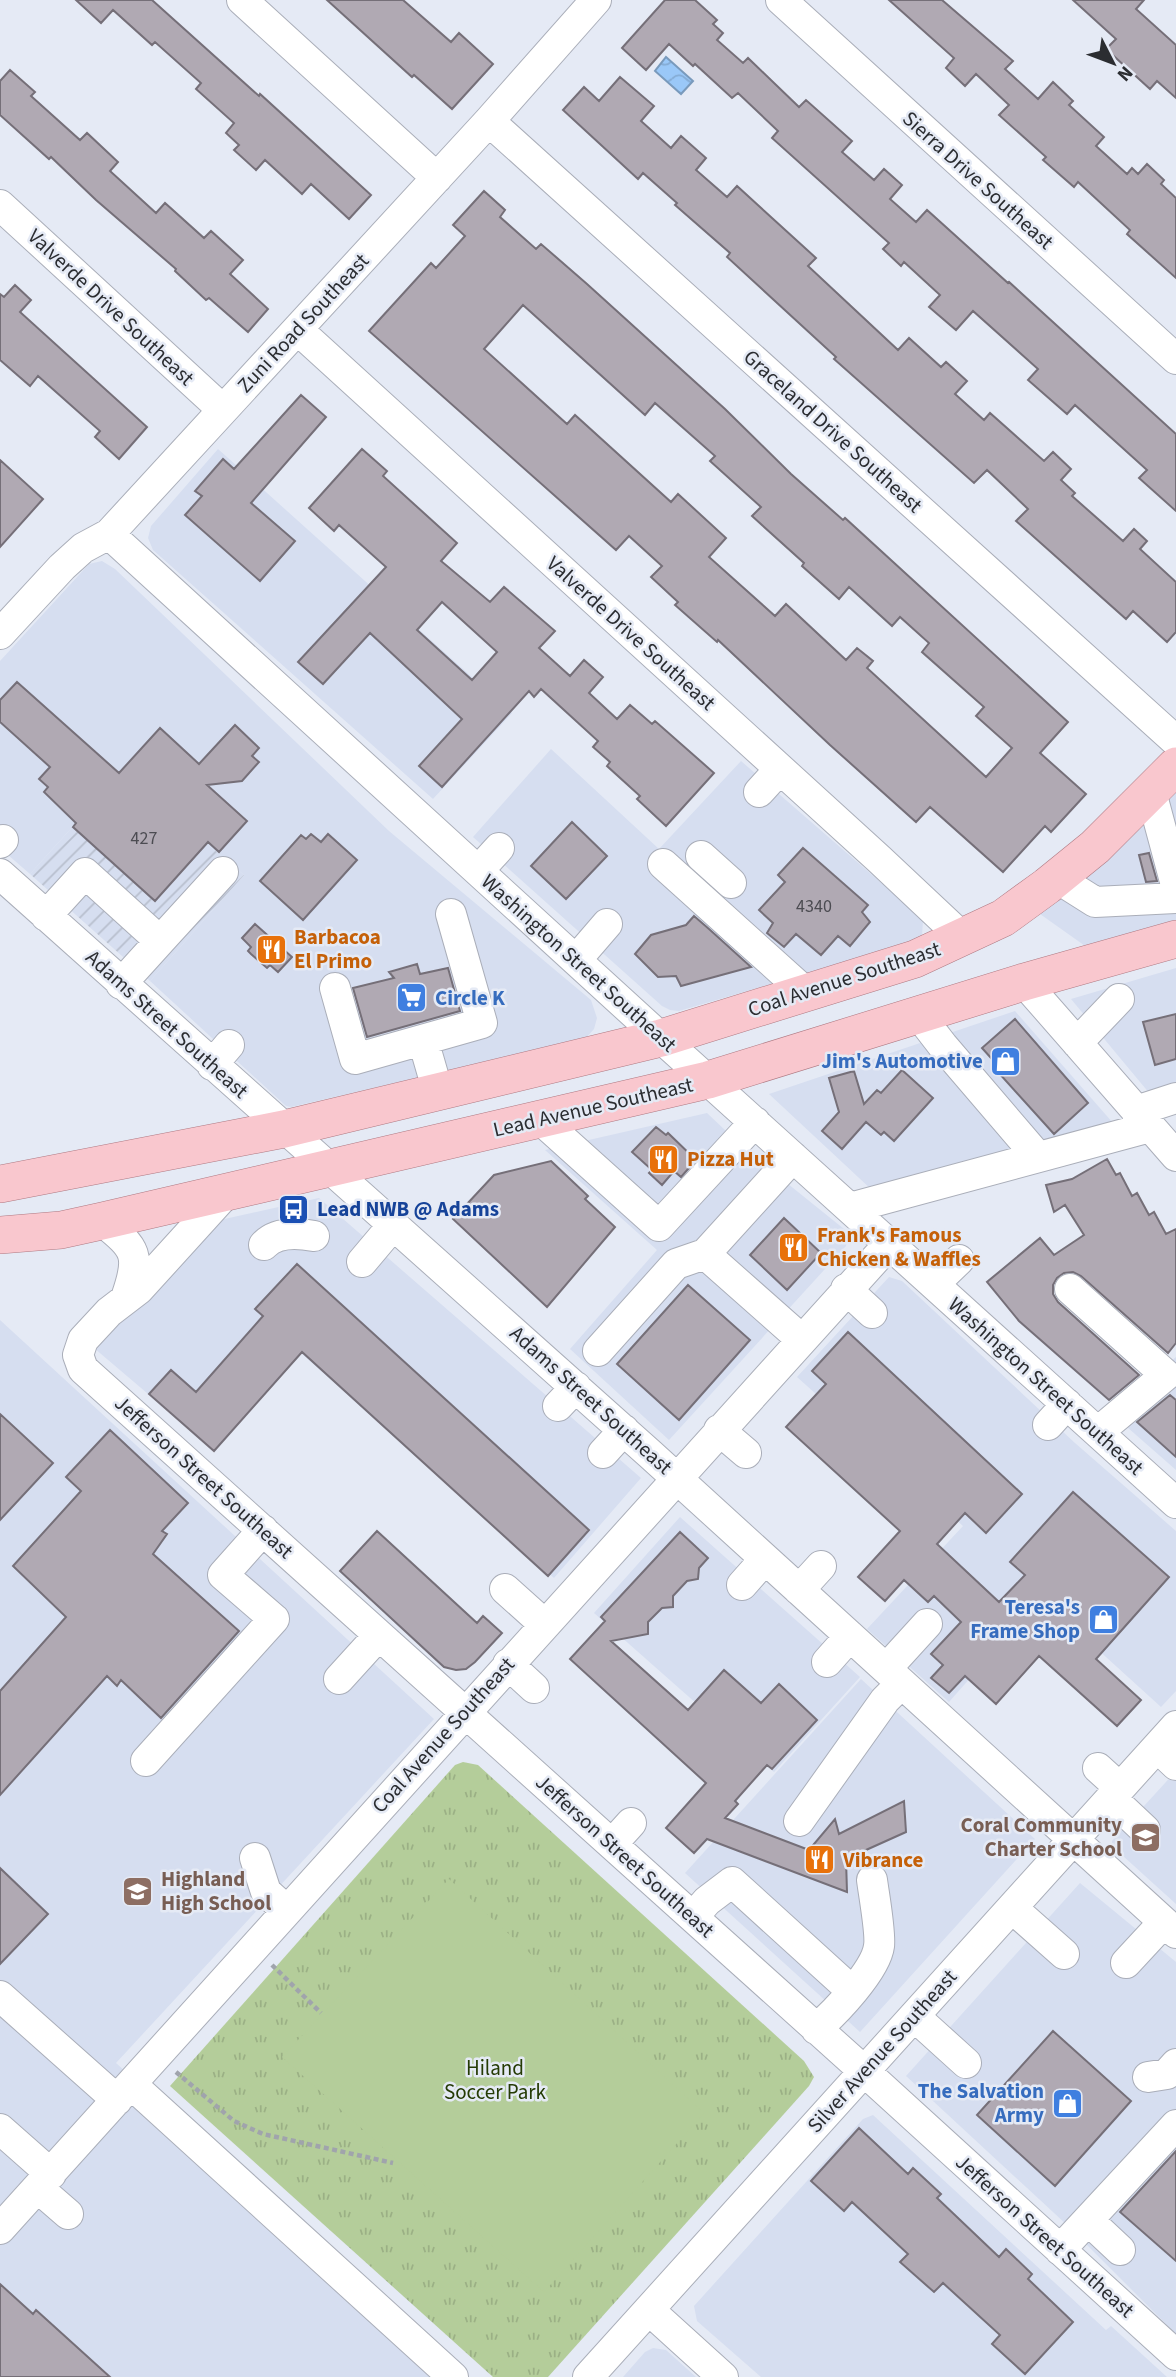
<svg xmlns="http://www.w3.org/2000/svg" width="1176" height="2377" font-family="'Source Sans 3',sans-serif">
<defs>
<pattern id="industrial-furrows" width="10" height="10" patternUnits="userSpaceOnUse" patternTransform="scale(1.75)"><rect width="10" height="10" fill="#d6def0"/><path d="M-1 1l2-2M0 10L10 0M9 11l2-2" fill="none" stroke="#b8bfce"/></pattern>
<pattern id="grass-tufts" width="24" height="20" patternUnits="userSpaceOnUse" patternTransform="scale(1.75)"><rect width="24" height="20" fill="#b4cd9a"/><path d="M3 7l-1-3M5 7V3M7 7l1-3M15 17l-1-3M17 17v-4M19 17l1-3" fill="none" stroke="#9bb085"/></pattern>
<pattern id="water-waves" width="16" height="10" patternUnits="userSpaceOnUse" patternTransform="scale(1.75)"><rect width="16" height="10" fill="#9ac8f8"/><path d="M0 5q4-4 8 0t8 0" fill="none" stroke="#85acd5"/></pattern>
</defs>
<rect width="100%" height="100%" fill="#e5eaf5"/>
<path fill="#d6def0" d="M218 449 512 713 433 799 153 550 148 538 151 526Z
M102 561 115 569 389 831 591 1000 597 1018 594 1029 585 1039 291 1107 286 1106 150 981 244 875 122 772 30 874 0 848V661L89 564Z
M551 749 659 849 741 761 917 914 923 921 922 935 918 941 679 1011 670 1010 662 1006 473 837Z
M1176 786V924L1088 948 1040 914 1094 867Z
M1176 968V1093L1155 1100 1071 999Z
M1015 1011 1113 1123 873 1191 769 1094Z
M707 1113 746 1150 849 1233 846 1246 669 1440 570 1349 657 1250 545 1150Z
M319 1198 641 1478 554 1578 301 1353 214 1450 94 1348 211 1222Z
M889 1277 902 1281 1075 1443 1176 1531V1691L1161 1707 1041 1598 949 1702 867 1629 963 1526 797 1377Z
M0 1320 434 1719 116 2063 467 2377H0Z
M1176 1357V1470L1111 1413Z
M680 1517 860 1677 774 1772 594 1613Z
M861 1679 1035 1839 860 2032 685 1873Z
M1176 1771V1904L1112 1846V1841Z
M1080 1883 1176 1962V2334L1067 2225 906 2076Z
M873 2115 1106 2330 1111 2326 1167 2377H761L697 2321 694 2306 863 2119Z
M653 2348 666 2350 696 2377H623L645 2352Z"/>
<path fill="url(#industrial-furrows)" d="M122 772 244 875 150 981 30 874Z"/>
<path fill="url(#grass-tufts)" d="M463 1762 478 1765 804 2061 814 2077 809 2086 548 2377H493L170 2086 455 1765Z"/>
<path fill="#b4cd9a" d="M449 1879 704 2113 544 2292 282 2057Z"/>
<path fill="url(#water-waves)" stroke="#799abc" stroke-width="2" d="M666 57 693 81 681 94 655 71Z"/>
<path fill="#b0a9b3" stroke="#756f78" stroke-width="2" fill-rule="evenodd" d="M76 0H152L259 96 260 94 371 195 349 219 311 184 302 194 265 160 256 170 234 150 239 145 226 133 234 123 196 89 201 83 155 42 152 45 113 10 101 23Z
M327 0H403L451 42 459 33 493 64 452 109 414 75 412 77Z
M665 0H695L717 20 713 24 723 33 717 40 743 63 748 58 799 107 806 100 852 141 842 152 874 180 884 169 902 185 890 199 916 222 927 210 1008 283 1009 282 1176 434V511L1139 478 1147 470 1075 405 1067 414 1028 380 1038 369 973 311 956 330 929 307 940 295 904 262 901 266 883 249 889 243 772 138 778 131 738 93 732 98 695 64 693 66 669 44 646 70 622 48Z
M889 0H942L1013 61 1005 69 1038 99 1053 82 1073 101 1069 105 1104 137 1096 146 1127 174 1132 168 1138 174 1147 164 1164 180 1161 184 1176 198V278L1127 234 1130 230 1078 182 1074 187 1043 160 1046 157 999 115 1009 105 976 74 965 86 946 68 954 58Z
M1073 0H1144L1136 9 1176 45V98L1157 81 1150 89 1106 49 1116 39Z
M10 70 35 92 31 96 80 140 87 133 118 162 110 171 156 213 165 203 204 238 211 231 243 260 230 274 268 309 248 332 209 298 206 300 175 271 176 269 96 200 51 157 49 159 0 115V81Z
M620 77 654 106 641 121 671 148 681 136 706 158 696 170 727 197 737 186 816 258 808 266 898 350 909 338 941 367 946 362 967 381 955 394 984 420 990 413 1044 461 1053 452 1071 469 1061 480 1075 493 1072 496 1123 541 1134 529 1147 541 1140 549 1176 582V632L1167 642 1133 611 1126 619 1016 521 1028 509 987 470 974 483 834 359 836 357 727 257 730 253 675 205 677 203 643 173 638 179 563 110 584 87 599 101Z
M484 191 505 210 500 217 536 249 541 244 587 284 725 409 791 474 843 520 845 518 1068 722 1040 753 1086 794 1051 832 1045 826 1003 872 930 807 916 822 830 745 718 640 717 642 675 605 678 602 651 577 662 566 629 536 616 550 369 331 431 263 436 268 465 236 453 225ZM523 305 645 415 655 403 715 456 710 461 761 507 752 516 804 563 802 566 839 599 849 587 892 626 900 617 929 643 922 652 984 707 976 716 1012 748 986 777 867 668 873 661 857 648 846 660 786 604 775 616 709 557 726 538 678 494 671 502 575 415 567 424 484 349Z
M15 285 31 300 20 312 147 427 119 459 95 437 100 431 38 376 30 386 0 360V294L4 297Z
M301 395 326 417 251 503 295 541 260 581 185 515 202 496 195 491 223 459 234 469Z
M362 449 387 471 383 476 457 543 441 561 490 602 504 587 555 631 539 648 570 676 584 660 603 677 589 693 617 719 630 705 652 724 655 721 714 773 666 826 637 799 640 796 607 766 610 762 593 747 598 741 541 689 534 697 529 691 442 787 419 766 462 719 370 633 323 684 298 662 386 567 339 525 334 531 309 508ZM442 602 497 652 472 680 417 630Z
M0 460 43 499 0 547Z
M17 682 119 773 160 728 199 764 235 725 259 748 252 756 259 762 242 781 207 785 247 821 219 852 208 842 155 901 73 827 76 823 44 792 48 787 39 779 50 767 0 722V700Z
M572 822 607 856 566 899 531 866Z
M311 834 321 842 328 834 357 860 303 920 260 881 301 835 306 839Z
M803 848 868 905 862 912 870 922 850 946 838 936 821 955 796 934 784 947 767 933 773 923 759 910 785 882 778 875Z
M1149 853 1157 881 1146 882 1139 855Z
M694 916 709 929 751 967 681 986 676 976 658 977 635 954 651 935 686 925Z
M255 924 292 957 278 972 270 965 267 968 251 954 248 951 251 947 242 938Z
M417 964 420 974 448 968 460 1011 367 1037 353 988 394 978 389 972Z
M1176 1014V1059L1155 1065 1143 1022Z
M1015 1019 1088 1103 1054 1134 998 1072 1001 1069 982 1048Z
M902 1070 933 1098 894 1141 884 1132 881 1135 866 1122 842 1149 822 1131 839 1112 829 1078 854 1071 864 1104 877 1090 881 1093Z
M656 1127 666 1135 668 1133 696 1160 681 1177 674 1171 662 1185 649 1173 652 1170 632 1152Z
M1107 1159 1116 1175 1120 1173 1132 1196 1137 1193 1149 1215 1154 1212 1166 1234 1176 1229V1343L1168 1353 1081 1276 1073 1272 1064 1273 1057 1278 1053 1285V1294L1058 1302 1139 1375 1109 1400 1019 1321 987 1282 1040 1238 1054 1255 1084 1235 1065 1205 1054 1212 1046 1185 1072 1179Z
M551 1161 588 1196 585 1199 615 1227 547 1307 453 1219 494 1175Z
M784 1218 821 1253 787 1290 750 1255Z
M297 1264 589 1530 548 1576 302 1352 214 1451 149 1394 171 1370 196 1392 263 1316 255 1309Z
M688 1285 750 1340 679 1420 617 1364Z
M848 1332 1022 1494 986 1533 965 1513 937 1544 999 1602 1025 1575 1010 1562 1073 1492 1169 1577 1096 1659 1141 1700 1117 1726 1039 1656 996 1704 965 1676 949 1693 931 1678 943 1665 931 1654 961 1622 934 1596 928 1602 904 1580 885 1601 858 1577 900 1531 786 1427 826 1384 812 1371Z
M1170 1395 1176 1400V1457L1137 1422Z
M0 1414 53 1463 0 1520Z
M110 1430 188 1503 162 1531 167 1534 153 1554 239 1631 161 1718 121 1680 117 1686 107 1676 0 1795V1691L66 1617 13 1566 81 1491 66 1477Z
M377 1531 477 1623 483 1616 502 1633 475 1662 466 1669 456 1670 444 1667 340 1571Z
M680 1532 708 1558 699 1568 698 1579 687 1581 673 1596V1607L662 1608 648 1622V1634L611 1641 688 1710 724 1670 761 1703 779 1684 817 1720 772 1769 767 1765 735 1801 738 1804 725 1818 809 1850 835 1819 839 1834 904 1801 906 1832 846 1859 847 1892 707 1839 694 1853 666 1828 706 1783 570 1659 605 1621 601 1617Z
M0 1868 48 1914 0 1964Z
M1053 2031 1131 2101 1055 2186 977 2115Z
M859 2128 908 2174 913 2168 941 2194 937 2198 999 2257 1006 2249 1032 2274 1028 2279 1073 2322 1025 2374 992 2344 1000 2335 943 2283 934 2292 900 2262 908 2254 852 2202 844 2211 811 2181Z
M1176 2151V2261L1120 2212Z
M0 2284 33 2314 36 2310 110 2377H0Z"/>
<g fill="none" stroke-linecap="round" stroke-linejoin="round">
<defs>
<path id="minor" d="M242 0 437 178
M781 0 1176 359
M489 121 1176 741
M0 205 223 410
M298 330 879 859 963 938
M109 534 661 1038 1176 1503
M0 634 62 567 83 548 109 534 489 121 596 0
M759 792 780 769
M1151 792 1176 885
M0 843 3 840
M701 856 731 883
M663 864 805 992
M478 871 499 848
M0 874 650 1454 1176 1933
M1057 878 1095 902 1176 898
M46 916 85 873 160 941 223 872
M576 960 607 924
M1024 982 1176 1156
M121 984 160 941
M335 988 355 1059 482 1023 451 914
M919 1015 943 1046 1038 1157
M423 1040 438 1092
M1077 1043 1119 999
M212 1065 229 1045
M1136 1111 1176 1098
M540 1119 659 1226 755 1122
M793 1157 705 1254 801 1339
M229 1190 139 1289 109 1312 83 1340 78 1355 83 1369 864 2071 1176 2355
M850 1208 1150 1127
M102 1221C137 1249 141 1255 126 1298
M264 1245C276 1232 298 1233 314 1236
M362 1262 394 1224
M934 1284 959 1260
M846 1289 872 1313
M1070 1289 1166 1375 1098 1432
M598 1351 676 1264 705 1254
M558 1406 576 1387
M1048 1425 1067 1404
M719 1430 746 1453
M603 1453 624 1430
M742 1585 765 1559
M505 1589 544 1624
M799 1590 821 1566
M827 1662 850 1636
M508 1664 534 1688
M886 1669 927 1624
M339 1679 379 1635
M1157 1747 1176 1765
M146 1761 274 1619 223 1575 263 1530
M1098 1768 1120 1788
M1111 1798 1145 1830
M799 1821 885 1700 901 1684
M612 1844 631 1823
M255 1858 266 1892 286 1910
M1012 1908 1064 1954
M693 1917 707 1901 732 1882 852 1991
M1126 1963 1164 1922
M0 1996 117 2100
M914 2016 966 2063
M816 2029C835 2013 876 1970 879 1946 881 1934 874 1895 872 1880
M1148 2077 1167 2074 1176 2064
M131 2084 453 2377
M0 2129 51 2174
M38 2188 68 2214
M1088 2220 1120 2250
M0 2229 889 1244
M1060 2250 1176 2125
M649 2310 723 2377
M588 2377 1176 1726"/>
<path id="major" d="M0 1184 284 1129 661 1038 915 959 1003 918 1047 886 1095 847 1176 766
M0 1235 61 1230 102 1221 708 1080 1024 982 1176 939"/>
</defs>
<use href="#minor" stroke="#aaaeb9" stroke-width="32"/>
<use href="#major" stroke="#ae7982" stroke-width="38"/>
<path stroke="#a0a4ac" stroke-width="4.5" stroke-dasharray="5 3.5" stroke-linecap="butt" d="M272 1965 321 2013
M176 2072 234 2121 263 2134 393 2163"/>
<use href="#minor" stroke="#fff" stroke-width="30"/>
<use href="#major" stroke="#f9c7ce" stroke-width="37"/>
</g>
<defs>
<symbol id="restaurant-square" viewBox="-11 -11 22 22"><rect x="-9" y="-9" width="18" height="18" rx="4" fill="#e8710a" stroke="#e5eaf5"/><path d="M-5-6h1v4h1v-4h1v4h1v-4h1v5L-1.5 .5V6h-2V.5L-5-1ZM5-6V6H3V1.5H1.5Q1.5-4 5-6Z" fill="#fff"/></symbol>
<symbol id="supermarket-square" viewBox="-11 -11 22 22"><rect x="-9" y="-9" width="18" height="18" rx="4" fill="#3f7fe0" stroke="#e5eaf5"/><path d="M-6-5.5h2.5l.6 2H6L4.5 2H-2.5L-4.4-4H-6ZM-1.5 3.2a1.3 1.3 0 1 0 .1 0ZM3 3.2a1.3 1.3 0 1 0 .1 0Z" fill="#fff"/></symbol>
<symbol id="shop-square" viewBox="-11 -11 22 22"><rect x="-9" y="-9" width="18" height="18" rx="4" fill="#3f7fe0" stroke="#e5eaf5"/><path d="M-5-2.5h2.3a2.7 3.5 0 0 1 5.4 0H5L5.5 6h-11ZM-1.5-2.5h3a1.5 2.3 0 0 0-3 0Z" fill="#fff"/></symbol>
<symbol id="bus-square" viewBox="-11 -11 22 22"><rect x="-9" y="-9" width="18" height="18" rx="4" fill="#1a4fb4" stroke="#e5eaf5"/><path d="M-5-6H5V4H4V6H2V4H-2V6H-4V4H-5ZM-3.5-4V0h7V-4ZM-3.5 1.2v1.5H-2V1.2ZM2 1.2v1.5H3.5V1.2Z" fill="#fff"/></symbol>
<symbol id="school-square" viewBox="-11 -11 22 22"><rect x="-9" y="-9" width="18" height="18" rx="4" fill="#8d6e63" stroke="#e5eaf5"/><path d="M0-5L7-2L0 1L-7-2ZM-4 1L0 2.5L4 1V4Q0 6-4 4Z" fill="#fff"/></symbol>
</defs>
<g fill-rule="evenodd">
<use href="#restaurant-square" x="254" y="932" width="35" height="35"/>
<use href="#supermarket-square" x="394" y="980" width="35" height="35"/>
<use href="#shop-square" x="988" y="1044" width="35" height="35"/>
<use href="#restaurant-square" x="646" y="1142" width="35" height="35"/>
<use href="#bus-square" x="276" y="1192" width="35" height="35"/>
<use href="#restaurant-square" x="776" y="1230" width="35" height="35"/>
<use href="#shop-square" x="1086" y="1602" width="35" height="35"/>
<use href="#school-square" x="1128" y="1820" width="35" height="35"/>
<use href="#restaurant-square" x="802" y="1842" width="35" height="35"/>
<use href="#school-square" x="120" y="1874" width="35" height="35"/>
<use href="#shop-square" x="1050" y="2086" width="35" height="35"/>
</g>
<g text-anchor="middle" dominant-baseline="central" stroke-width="5" stroke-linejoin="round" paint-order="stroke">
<g font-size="18" fill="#4c4c52">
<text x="144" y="838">427</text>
<text x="814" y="906">4340</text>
</g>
<g font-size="21" fill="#2b2d31" stroke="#e5eaf5">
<text transform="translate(978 180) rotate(42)">Sierra Drive Southeast</text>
<text transform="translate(111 307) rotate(43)">Valverde Drive Southeast</text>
<text transform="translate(303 323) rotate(-47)">Zuni Road Southeast</text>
<text transform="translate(833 431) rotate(42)">Graceland Drive Southeast</text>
<text transform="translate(631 633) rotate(42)">Valverde Drive Southeast</text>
<text transform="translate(579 963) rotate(42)">Washington Street Southeast</text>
<text transform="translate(844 979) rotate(-18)">Coal Avenue Southeast</text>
<text transform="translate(167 1024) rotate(42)">Adams Street Southeast</text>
<text transform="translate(593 1107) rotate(-13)">Lead Avenue Southeast</text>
<text transform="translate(1046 1386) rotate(42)">Washington Street Southeast</text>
<text transform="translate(591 1400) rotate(42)">Adams Street Southeast</text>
<text transform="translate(204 1477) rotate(42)">Jefferson Street Southeast</text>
<text transform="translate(443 1735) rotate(-48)">Coal Avenue Southeast</text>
<text transform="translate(625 1856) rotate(42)">Jefferson Street Southeast</text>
<text transform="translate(882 2051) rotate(-48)">Silver Avenue Southeast</text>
<text transform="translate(1045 2236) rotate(42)">Jefferson Street Southeast</text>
</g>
<g font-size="21" font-weight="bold" fill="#c56008" stroke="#e5eaf5" text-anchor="start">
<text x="294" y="937">Barbacoa<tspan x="294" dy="24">El Primo</tspan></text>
<text x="687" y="1159">Pizza Hut</text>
<text x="817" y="1235">Frank's Famous<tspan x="817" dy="24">Chicken &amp; Waffles</tspan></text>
<text x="843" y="1860">Vibrance</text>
</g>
<g font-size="21" font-weight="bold" fill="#366cbe" stroke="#e5eaf5" text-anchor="end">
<text x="435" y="998" text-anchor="start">Circle K</text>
<text x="983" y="1061">Jim's Automotive</text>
<text x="1080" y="1607">Teresa's<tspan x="1080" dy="24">Frame Shop</tspan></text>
<text x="1044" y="2091">The Salvation<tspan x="1044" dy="24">Army</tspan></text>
</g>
<g font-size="21" font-weight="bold" fill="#164399" stroke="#e5eaf5" text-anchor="start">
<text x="317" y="1209">Lead NWB @ Adams</text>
</g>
<g font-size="21" font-weight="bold" fill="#785e54" stroke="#e5eaf5" text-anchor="end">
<text x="1122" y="1825">Coral Community<tspan x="1122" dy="24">Charter School</tspan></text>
<text x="161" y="1879" text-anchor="start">Highland<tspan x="161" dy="24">High School</tspan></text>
</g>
<g font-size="21" fill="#253b05" stroke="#e5eaf5">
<text x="495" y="2068">Hiland<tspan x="495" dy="24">Soccer Park</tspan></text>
</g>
</g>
<g transform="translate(1113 63) rotate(132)" stroke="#e5eaf5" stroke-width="5" paint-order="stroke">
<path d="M0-5L12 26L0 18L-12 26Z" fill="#2b2d31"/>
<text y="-10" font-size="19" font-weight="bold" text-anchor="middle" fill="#2b2d31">N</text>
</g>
</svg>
